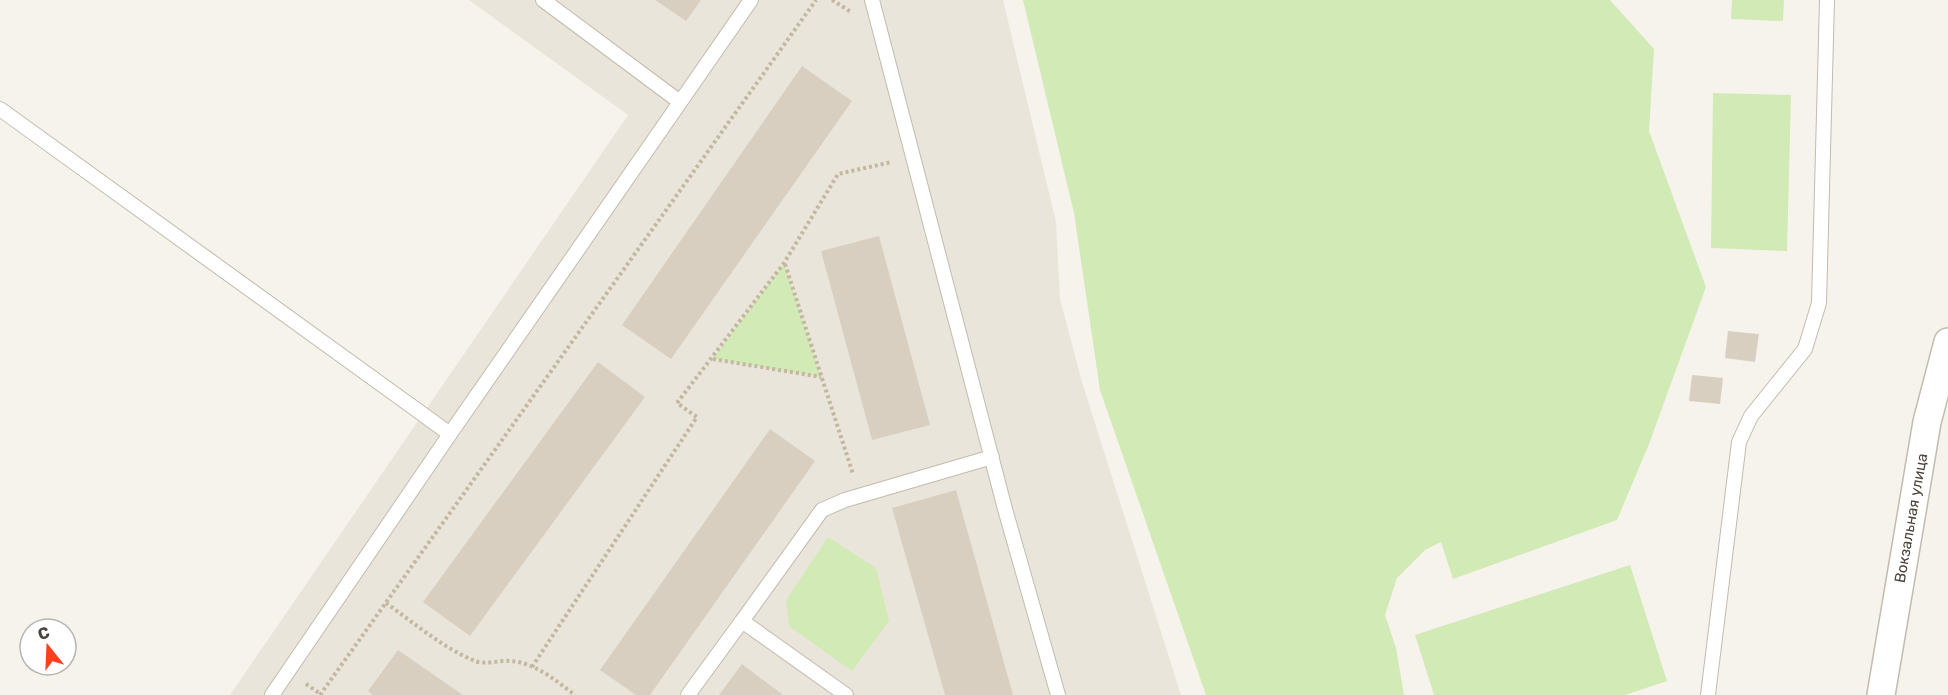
<svg xmlns="http://www.w3.org/2000/svg" width="1948" height="695" font-family="Rubik,sans-serif">
<rect width="100%" height="100%" fill="#f6f3ec"/>
<path fill="#eae5da" d="M469 0H1003L1056 222 1060 299 1082 382 1181 695H230L628 115Z"/>
<path fill="#d2eab5" d="M1023 0H1610L1654 49 1649 131 1706 287 1649 444 1617 520 1453 579 1441 542 1425 550 1397 578 1385 615 1396 648 1404 695H1206L1100 390 1074 213Z
M1732 0H1784L1783 21 1731 19Z
M1713 93 1791 95 1787 251 1711 248Z
M784 263 821 377 713 359Z
M828 537 876 568 889 621 852 671 789 626 786 600Z
M1630 565 1667 681 1625 695H1434L1415 635Z"/>
<path fill="#d8cfc1" d="M655 0H701L686 21Z
M802 66 852 101 671 359 622 325Z
M879 236 930 425 872 440 821 251Z
M1728 331 1759 334 1755 362 1725 358Z
M598 362 645 397 470 636 423 602Z
M1692 375 1723 378 1720 404 1689 401Z
M770 429 815 461 650 695H636L600 670Z
M956 490 1013 695H945L892 508Z
M398 650 463 695H373L368 691Z
M742 664 783 695H719Z"/>
<g fill="none" stroke-linecap="round" stroke-linejoin="round">
<defs>
<path id="lane" d="M543 0 680 102
M872 0 1005 509 1058 695
M0 109 450 434
M272 695 450 434 751 0
M688 695 742 621
M846 695 742 621 822 510 845 500 992 457
M1708 695 1739 442 1751 416 1805 349 1819 303 1827 0"/>
<path id="street" d="M1881 695 1927 422 1948 342"/>
</defs>
<use href="#lane" stroke="#c2bbae" stroke-width="16"/>
<use href="#street" stroke="#c2bbae" stroke-width="30"/>
<path stroke="#c4b79f" stroke-width="4" stroke-dasharray="3 3" stroke-linecap="butt" d="M832 0 851 12
M785 264 853 474
M713 359 821 377
M386 603C414 623 443 648 475 661 485 665 500 660 511 661 536 663 556 681 575 695
M532 667 697 417 677 403 784 263 838 174 892 162
M306 684 322 695
M320 695 816 0"/>
<use href="#lane" stroke="#fff" stroke-width="14"/>
<use href="#street" stroke="#fff" stroke-width="27"/>
</g>
<g text-anchor="middle" dominant-baseline="central" stroke-width="4.5" stroke-linejoin="round" paint-order="stroke">
<g font-size="15" fill="#4b4439" stroke="#fff">
<text transform="translate(1911 518) rotate(-80)">Вокзальная улица</text>
</g>
</g>
<g transform="translate(48 647) rotate(342)"><circle r="28" fill="#ffffff" stroke="#b7b4b0" stroke-width="1.5"/>
<path d="M0-4.5L10 22L0 15L-10 22Z" fill="#fc3f1d"/>
<text y="-9" font-size="16" font-weight="bold" text-anchor="middle" fill="#4b4439">С</text>
</g>
</svg>
